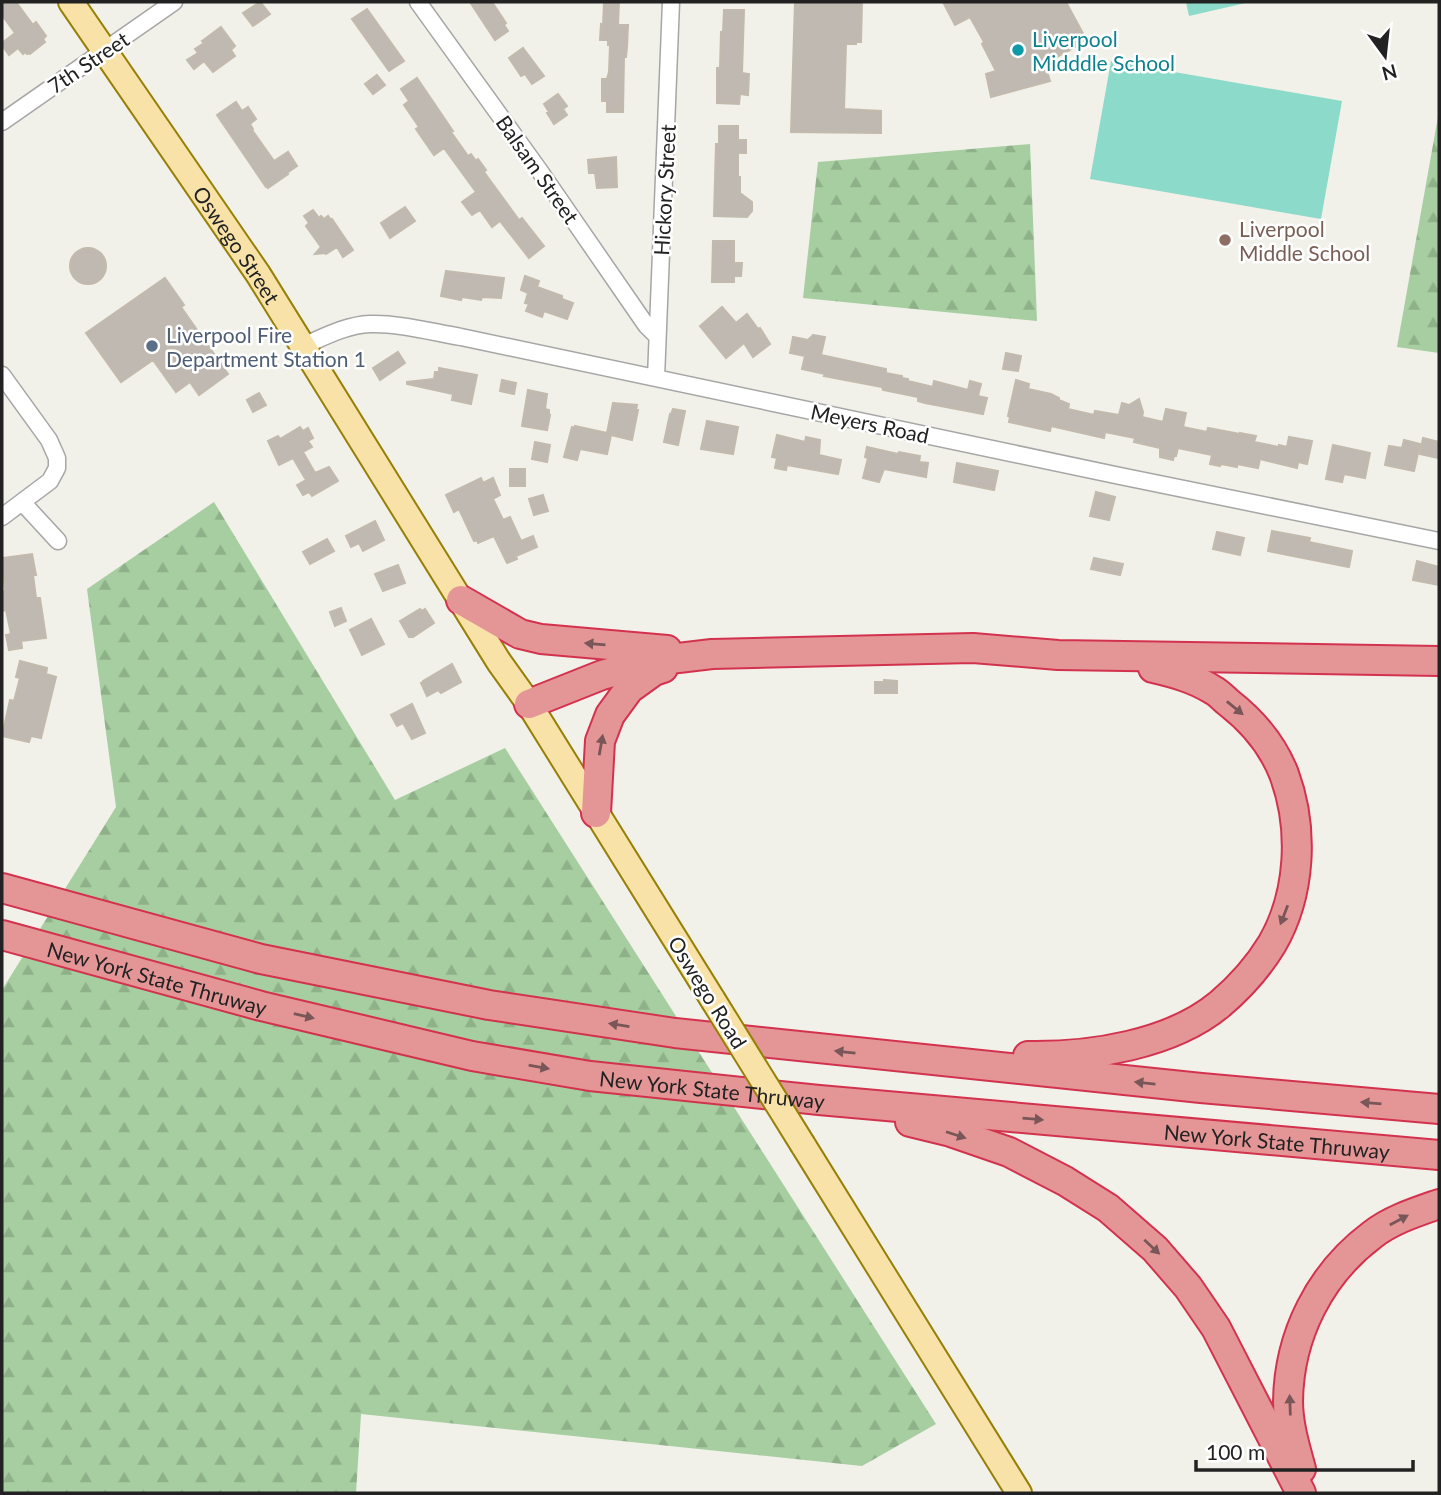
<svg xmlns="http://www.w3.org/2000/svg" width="1441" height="1495" font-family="Lato,sans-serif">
<defs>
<pattern id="forest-firs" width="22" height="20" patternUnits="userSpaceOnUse" patternTransform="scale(1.75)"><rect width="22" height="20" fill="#a6cea0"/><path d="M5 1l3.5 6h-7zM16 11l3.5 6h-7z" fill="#8fb18a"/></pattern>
</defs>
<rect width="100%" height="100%" fill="#f1f0e9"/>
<path fill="url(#forest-firs)" d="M1439 111V353L1397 347Z
M1030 144 1037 321 803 298 818 162Z
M214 502 395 800 505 748 936 1424 862 1466 361 1414 356 1493H2V990L116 807 87 589Z"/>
<path fill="#8cdbca" d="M1186 2H1250L1189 16Z
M1111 61 1342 101 1321 219 1090 179Z"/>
<path fill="#bfb9b2" stroke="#c2baac" stroke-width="2" d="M2 2H16L33 25 36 22 46 36 43 39 45 42 30 54 29 53 27 54 25 52 23 54 18 48 9 55 2 45V43L15 33 2 15Z
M260 2 270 14 253 26 243 13Z
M470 2H492L506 23 504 25 508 31 495 40Z
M604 2H619L618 25H628L627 47 626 57H624L623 112H607V101H602V79H607L609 72 610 45H608V40H600L601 24 603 25Z
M795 2H862L861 42H856V44H846L844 109 881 111V133L791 132Z
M943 2H1066L1086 39 1081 44 1051 60 1052 62 1045 65 1050 81 991 97 986 74 996 71 982 44 984 42 970 17 955 25Z
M367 9 404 61 389 71 352 19Z
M724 10H744L742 73 749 74 748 95 740 94 739 104 717 103V68H720L721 32H723Z
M221 27 235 46 231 50 235 56 213 72 204 61 194 69 187 60 198 53 195 49 204 43 202 41Z
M523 48 544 76 532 84 525 74 521 76 509 58Z
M377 75 385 85 373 94 365 84Z
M417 78 453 131 451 132 468 156 471 154 476 161 478 159 486 170 484 172 519 220 522 218 544 246 529 258 500 221 492 227 480 210 472 215 462 202 476 192 444 148 434 155 416 129 419 127 404 105 409 101 401 89Z
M558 94 567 106 563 109 567 115 554 124 547 113 549 112 544 104Z
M236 102 242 111 248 107 256 119 250 124 253 129 252 130 274 161 288 152 297 166 287 173 288 174 268 188 267 186 266 187 217 115Z
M719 126H738V140H746V153H738V177H740V193L752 202V211L747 217 714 216 716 144H719Z
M616 157 617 187 597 188 595 173H589L588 160Z
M405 207 415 221 390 238 381 223Z
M313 210 319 218 321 216 324 219 328 216 331 220 332 219 353 250 343 257 337 247 326 254 325 253 315 254 321 247 306 226 309 223 304 216Z
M713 241H734V263H742L741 276H734V282H712Z
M70 266a18 18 0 1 1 36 0a18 18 0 1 1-36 0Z
M446 271 504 278 501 298 482 297 481 300 462 297 461 300 441 296Z
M525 276 539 281 537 287 562 296V299L573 303 567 319 544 311 542 317 526 311 529 304 525 303 528 293 521 290Z
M165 278 184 305 181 307 228 374 199 395 190 382 176 392 153 360 121 382 86 333Z
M722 307 736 323 747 314 758 329 760 328 770 344 753 357 744 343 726 358 700 326Z
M813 335 825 337 821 355 886 369V373L902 376V378L908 379V381L933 387 934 381 968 390 970 381 981 384 978 396 987 398 983 414 925 403 918 401V397L883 390 882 387 824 376 825 374 802 369 805 356 790 353 793 337 808 340Z
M398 352 405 363 380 380 373 368Z
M1006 353 1021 356 1018 371 1003 369Z
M439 368 477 375 471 404 452 400 453 394 407 384V382L434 379 435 372H439Z
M502 380 516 383 514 394 500 391Z
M1016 380 1029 384 1028 389 1051 394 1059 398V400L1069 404 1068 409 1094 415 1095 411 1119 415 1122 403 1129 405 1139 399 1143 412 1142 417 1163 422 1166 409 1186 413 1183 427 1207 432 1208 428 1240 434V433L1256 436 1254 442 1279 447V445L1287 447 1289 437 1312 441 1307 464 1298 462 1297 468 1260 459 1258 468 1237 464V467L1221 464 1220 466 1210 464 1212 455 1178 448 1176 456H1174L1173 460 1160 457V448L1134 442 1135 438 1105 432 1104 438 1051 426 1050 431 1009 422 1010 417 1008 416Z
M528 390 547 394 545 409 549 410V415H550L547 430 522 426Z
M259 393 266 405 253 412 247 400Z
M613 403 637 405 636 410H638L632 440 611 435 607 454 580 449 577 460 564 457 572 427 575 428V426L607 433Z
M673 409 685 411 678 445 664 442 670 414H671Z
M707 421 738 427 733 454 701 449Z
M300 427 303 431 308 428 313 438 308 441 312 447 303 452 315 473 329 467 338 481 312 496 309 492 303 495 297 485 306 480 293 458 279 465 268 441 278 436 280 439Z
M777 435 805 442 806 437 820 440 819 455 841 460 838 474 787 465 786 470 775 468 777 458 772 457Z
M1423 438 1439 442 1438 458 1420 454Z
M1404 440 1420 444 1414 471 1385 465 1389 446 1402 448Z
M535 442 550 445 547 462 532 459Z
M1333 445 1370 453 1365 478 1344 474 1342 482 1326 479Z
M867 447 898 454 899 452 920 456 919 462 928 463 926 477 884 469 879 482 863 478 868 458 865 457Z
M957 463 998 471 994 490 954 482Z
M510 469H525V486H510Z
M481 478 483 483 493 478 500 495 493 499 503 520 510 517 521 541 533 536 537 547 516 556 517 559 507 563 494 536 478 543 477 540 474 541 459 509 454 512 446 495Z
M1096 492 1115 497 1109 520 1090 516Z
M543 495 548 511 534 515 529 499Z
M375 521 384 540 363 551 359 543 351 547 346 536Z
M1272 531 1310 538 1309 542 1352 551 1349 567 1268 551Z
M1217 532 1244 538 1240 555 1213 549Z
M327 539 334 551 310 564 303 552Z
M32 554 36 575H33L36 598H40L46 638 21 641 22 648 9 650 6 635 11 634 6 610 2 611V593L5 590 2 558Z
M1094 558 1123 564 1120 575 1091 569Z
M1417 561 1439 567V585L1413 580Z
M398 565 405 583 383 591 375 574Z
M341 608 346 621 335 626 330 612Z
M420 609 422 611 425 609 434 623 413 637H409L400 621Z
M371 619 384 644 362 655 350 630Z
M20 661 47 668 46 674 56 677 41 738 31 736 29 742 2 736 10 700 14 701 20 678 16 677Z
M452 664 461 682 441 693 438 690 427 696 421 683 423 682V681Z
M884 680 897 681V693H875V682H884Z
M412 704 425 733 412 739 403 723 397 726 391 715Z"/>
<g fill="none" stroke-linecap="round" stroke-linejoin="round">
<defs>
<path id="minor" d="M418 2 539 170 646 325 657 336
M2 122 174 2
M303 346C324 337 346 325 370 324 398 323 432 332 461 337L1120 476 1439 541
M2 375 49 440 57 458V468L50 481 2 517
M656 378 671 2
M22 502 58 541"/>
<g id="primary">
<path id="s1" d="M71 2 258 274 499 662 529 704 713 1000"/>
<path d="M803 1145 1019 1493"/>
</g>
<g id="motorway">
<path d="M461 600 520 634 541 639 667 650"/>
<path d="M529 704 602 675 653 661 712 654 973 648 1058 655 1439 661"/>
<path d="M596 813 600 741 610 715 629 689 654 671 663 668"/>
<path d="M2 888 261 959 489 1005 675 1033 1201 1088 1439 1109"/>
<path id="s2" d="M2 935 261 1006 472 1056 590 1076 819 1100 1439 1155"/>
<path d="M1028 1056C1090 1057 1171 1045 1220 1004 1240 987 1258 967 1272 944 1301 894 1304 828 1284 774 1273 746 1252 721 1229 703 1224 699 1219 693 1213 690 1194 678 1174 673 1153 668"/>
<path d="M910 1122 951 1132 1009 1152 1065 1181 1108 1208 1155 1249 1188 1287 1216 1328 1301 1493"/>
<path d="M1301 1469C1295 1447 1288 1424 1288 1401 1289 1335 1320 1274 1372 1235 1391 1220 1416 1212 1439 1204"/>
</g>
</defs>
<use href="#minor" stroke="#a6a6a6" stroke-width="19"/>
<use href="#primary" stroke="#978008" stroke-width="28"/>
<use href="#motorway" stroke="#d3324e" stroke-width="32"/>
<use href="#minor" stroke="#fff" stroke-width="16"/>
<use href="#primary" stroke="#f8e2a8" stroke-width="24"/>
<use href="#motorway" stroke="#e49697" stroke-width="28"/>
<defs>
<path id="primary-bridge" d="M713 1000 803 1145"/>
</defs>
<use href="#primary-bridge" stroke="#978008" stroke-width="28" stroke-linecap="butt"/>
<use href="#primary-bridge" stroke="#f8e2a8" stroke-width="24"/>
</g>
<defs><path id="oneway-solid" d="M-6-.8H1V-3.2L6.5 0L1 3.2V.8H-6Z" transform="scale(1.75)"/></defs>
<g fill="#795657">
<use href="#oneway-solid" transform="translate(595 644) rotate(-175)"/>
<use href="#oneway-solid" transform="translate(1235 708) rotate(39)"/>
<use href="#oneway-solid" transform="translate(601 745) rotate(-80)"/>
<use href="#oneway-solid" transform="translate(1284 915) rotate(111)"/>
<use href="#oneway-solid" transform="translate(304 1016) rotate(13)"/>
<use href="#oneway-solid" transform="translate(619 1025) rotate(-171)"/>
<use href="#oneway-solid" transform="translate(845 1052) rotate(-174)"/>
<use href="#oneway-solid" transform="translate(539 1067) rotate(10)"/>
<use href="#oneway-solid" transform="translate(1145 1083) rotate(-174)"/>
<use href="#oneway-solid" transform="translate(1371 1103) rotate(-175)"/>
<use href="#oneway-solid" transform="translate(1033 1119) rotate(5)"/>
<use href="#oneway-solid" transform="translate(956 1135) rotate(18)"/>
<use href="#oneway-solid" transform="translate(1399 1220) rotate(-28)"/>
<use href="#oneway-solid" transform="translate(1152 1247) rotate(43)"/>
<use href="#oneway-solid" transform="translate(1290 1405) rotate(-92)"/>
</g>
<circle fill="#0f9aa8" stroke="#fff" stroke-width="2.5" cx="1018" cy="50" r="7"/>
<circle fill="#8d6e63" stroke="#fff" stroke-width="2.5" cx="1225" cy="240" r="7"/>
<circle fill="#5c6f8a" stroke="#fff" stroke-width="2.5" cx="152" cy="346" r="7"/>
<g text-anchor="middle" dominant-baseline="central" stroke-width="5" stroke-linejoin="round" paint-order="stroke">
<g font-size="21" fill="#0d838f" stroke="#fff" text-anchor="start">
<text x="1032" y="38">Liverpool<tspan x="1032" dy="24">Midddle School</tspan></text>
</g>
<g font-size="21" fill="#222" stroke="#fff">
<text transform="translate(88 62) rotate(-34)">7th Street</text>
<text transform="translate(538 169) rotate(55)">Balsam Street</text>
<text transform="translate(664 190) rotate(-87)">Hickory Street</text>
<text stroke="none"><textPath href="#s1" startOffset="294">Oswego Street</textPath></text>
<text transform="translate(870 423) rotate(12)">Meyers Road</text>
<text stroke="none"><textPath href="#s2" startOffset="161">New York State Thruway</textPath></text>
<text transform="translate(708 992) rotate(58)">Oswego Road</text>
<text stroke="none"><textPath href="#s2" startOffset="728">New York State Thruway</textPath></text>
<text stroke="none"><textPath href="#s2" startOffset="1295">New York State Thruway</textPath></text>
</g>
<g font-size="21" fill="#785e54" stroke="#fff" text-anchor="start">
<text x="1239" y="228">Liverpool<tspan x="1239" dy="24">Middle School</tspan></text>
</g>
<g font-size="21" fill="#4e5e75" stroke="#fff" text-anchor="start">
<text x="166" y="334">Liverpool Fire<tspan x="166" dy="24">Department Station 1</tspan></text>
</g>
</g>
<rect width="1441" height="1495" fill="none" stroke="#222222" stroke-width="7"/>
<g transform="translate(1385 56) rotate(165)" stroke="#ffffff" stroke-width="5" paint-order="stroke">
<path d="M0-5L12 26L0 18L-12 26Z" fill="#222222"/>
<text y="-10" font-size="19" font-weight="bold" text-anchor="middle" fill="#222222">N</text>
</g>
<path d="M1196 1460v10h217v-10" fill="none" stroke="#222222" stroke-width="3.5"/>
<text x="1206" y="1460" font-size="21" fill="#222222" stroke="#ffffff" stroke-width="5" paint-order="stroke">100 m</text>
</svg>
